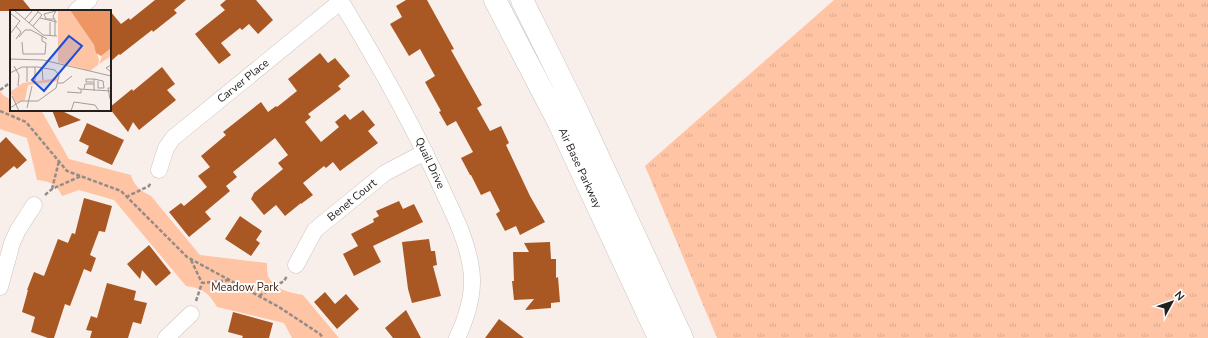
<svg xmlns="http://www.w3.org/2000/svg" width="1208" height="338" font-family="'Nunito Sans',sans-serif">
<defs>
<pattern id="grass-tufts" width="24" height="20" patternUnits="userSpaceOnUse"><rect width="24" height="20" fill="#ffc4a4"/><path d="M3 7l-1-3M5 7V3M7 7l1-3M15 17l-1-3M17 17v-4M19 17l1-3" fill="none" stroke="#daa88d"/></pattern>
</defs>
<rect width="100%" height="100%" fill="#f8efeb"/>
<path fill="url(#grass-tufts)" d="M834 0H1208V338H717L645 166Z"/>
<path fill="#ffc4a4" d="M0 91 3 95 11 100V110H41L69 159 131 175C134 186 141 191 151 196L200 255 267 263C267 267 267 272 268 276 274 289 290 293 303 295L339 338H292L284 323 217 307C209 293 202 288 186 286L114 200 79 190 62 196C57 184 49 181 37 180L27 138 0 129Z"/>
<path fill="#a95824" d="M0 0H23L32 11H0Z
M155 0H186L174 10 177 13 153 32 152 30 120 55 119 54 110 62V11L121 24 129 18 130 20Z
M226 0H256L273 20 258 34 249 24 242 30 240 28 221 43 231 55 219 64 195 34 225 10 220 5Z
M406 0H427L454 49 451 50 482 105 477 108 490 131 501 126 509 143 506 145 530 196 545 222 520 235 516 226 505 231 496 214 500 211 490 191 481 195 471 175H470L461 158 473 152 456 121 447 126 439 112 441 111 425 82 435 76 420 49 409 56 390 24 402 17 396 6Z
M320 53 328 63 335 58 350 76 338 86 341 89 308 114 311 117 305 122 321 142 339 127 335 122 345 114 350 120 363 110 375 125 368 131 378 143 340 171 333 162 326 168 324 166 303 183 313 195 301 204V203L285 216 276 205 264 215 251 199 254 193 283 169 278 163 288 155 275 138 233 172 237 177 226 186 230 191 205 212 211 219 189 237 169 212 181 203 184 206 207 187 198 176 210 167 201 156 226 135 223 132 261 102 268 112 276 106 277 107 297 91 288 79Z
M162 67 175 84 167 90 176 100 139 130 133 122 128 132 110 109V107L132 89 133 91Z
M52 110H60L81 120 59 128Z
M87 123 124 140 112 165 86 153 89 146 79 141Z
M6 137 27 160 17 169 14 166 0 178V143Z
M84 198 112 206 105 232 99 231 90 255 96 258 91 272 84 269 70 306 65 304 54 338H48L31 332 35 317 22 312 28 290H27L34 272 44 276 58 239 68 243 72 233 75 234Z
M399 201 403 209 414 204 423 222 373 246 381 262 354 276 343 254 358 246 351 234 374 222 373 219 379 216 376 211Z
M240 216 262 231 256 240 260 243 251 256 225 239Z
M429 239 431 251H435L437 265 433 266 441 296 412 303 408 289 402 242Z
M550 242 551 259H556V278L558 277 560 302 551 303V308L525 310 534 299 514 300 512 281H514L513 252H529L524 243Z
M149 245 171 273 156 286 142 270 140 279 127 264Z
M107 283 136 291 134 300 147 303 141 324 133 322 128 338H90L92 331 86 330 91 316 97 318Z
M325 292 335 304 346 294 359 309 337 329 314 302Z
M406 310 421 338H393L385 328Z
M233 312 273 323 269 338H242L243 336 228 332Z
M499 319 524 338H485Z"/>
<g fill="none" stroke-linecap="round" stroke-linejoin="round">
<defs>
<path id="minor" d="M340 0C377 61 413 124 442 189 454 215 467 240 471 268 475 292 467 317 457 338
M76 11 89 0
M159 170 166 148 173 138 341 1
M296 265 315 230 385 173 425 152
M0 287 12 243 18 230 34 205
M166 338 191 314"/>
<path id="primary" d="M495 0 559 123 659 338
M522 0 578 113 682 338"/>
</defs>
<use href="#minor" stroke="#cbc3bf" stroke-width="17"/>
<use href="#primary" stroke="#cbc3bf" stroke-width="23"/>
<path stroke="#928c8a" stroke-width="2.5" stroke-dasharray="4 2" stroke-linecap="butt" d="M0 90 11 82
M0 111 26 122 67 171 121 191 187 257 279 307 320 334 323 338
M52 189 59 161
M45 195 52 189 81 176
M126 197 149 186 151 182
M191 260 202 283
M259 296 284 281 287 276
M196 301 202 283 230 280"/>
<use href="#minor" stroke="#fff" stroke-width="16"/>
<use href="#primary" stroke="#fff" stroke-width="22"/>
</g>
<g text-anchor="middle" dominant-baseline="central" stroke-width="4" stroke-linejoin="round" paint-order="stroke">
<g font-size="11" fill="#23201f" stroke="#fefefe">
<text transform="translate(243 81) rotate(-39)">Carver Place</text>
<text transform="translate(430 163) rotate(65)">Quail Drive</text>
<text transform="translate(580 168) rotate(65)">Air Base Parkway</text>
<text transform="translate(352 200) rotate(-39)">Benet Court</text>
</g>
<g font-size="11" fill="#45220d" stroke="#fefefe">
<text x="245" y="287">Meadow Park</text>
</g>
</g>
<g transform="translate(10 10)">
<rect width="101" height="101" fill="#f8efeb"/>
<path d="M48 0 61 1 84 35 89 50 88 55 80 61 48 52ZM101 38V46L89 54 93 43Z" fill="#ffc4a4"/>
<path d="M48 68V71L18 75 15 90 5 93 2 85H0V82L13 73Z" fill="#ffc4a4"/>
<path d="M60 0H101V38L91 46 86 43 84 35Z" fill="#ed9663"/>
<path fill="none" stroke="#a39c99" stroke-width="1" d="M4 0 33 25 47 26M0 3 10 11 0 24M30 8 47 12M15 9 23 0M44 9H36L34 4 46 1 43 6 45 10V26M40 12V26M19 13 28 2M6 16 11 22 6 29M23 16 32 5 26 0M9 27 15 20H21L37 29M12 32 13 44H35L36 33 32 31V26M0 49 33 50 101 66M101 55 96 58 101 62M4 56 9 65 8 76M25 57V72M32 58 33 70M0 63 12 57H28L45 60 49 66 46 78 28 91H11L0 98M84 69 93 71 94 78H88V71M17 72V57M83 72H76V69H84V81M48 73H53L62 66M68 77 69 79 101 81M74 79 75 74H84M57 82 71 83V79M2 86 9 101M100 89 98 78H101M17 98 22 76M61 101 64 92 85 95 89 101"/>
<path fill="#1d4ed8" fill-opacity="0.15" stroke="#1d4ed8" stroke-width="2" d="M59 26 72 36 34 81 22 70Z"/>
<rect width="101" height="101" fill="none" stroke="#23201f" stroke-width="2"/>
</g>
<g transform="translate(1172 302) rotate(50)" stroke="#fefefe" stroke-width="3" paint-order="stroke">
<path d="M0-3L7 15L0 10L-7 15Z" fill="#23201f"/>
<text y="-6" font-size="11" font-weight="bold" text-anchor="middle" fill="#23201f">N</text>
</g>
</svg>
